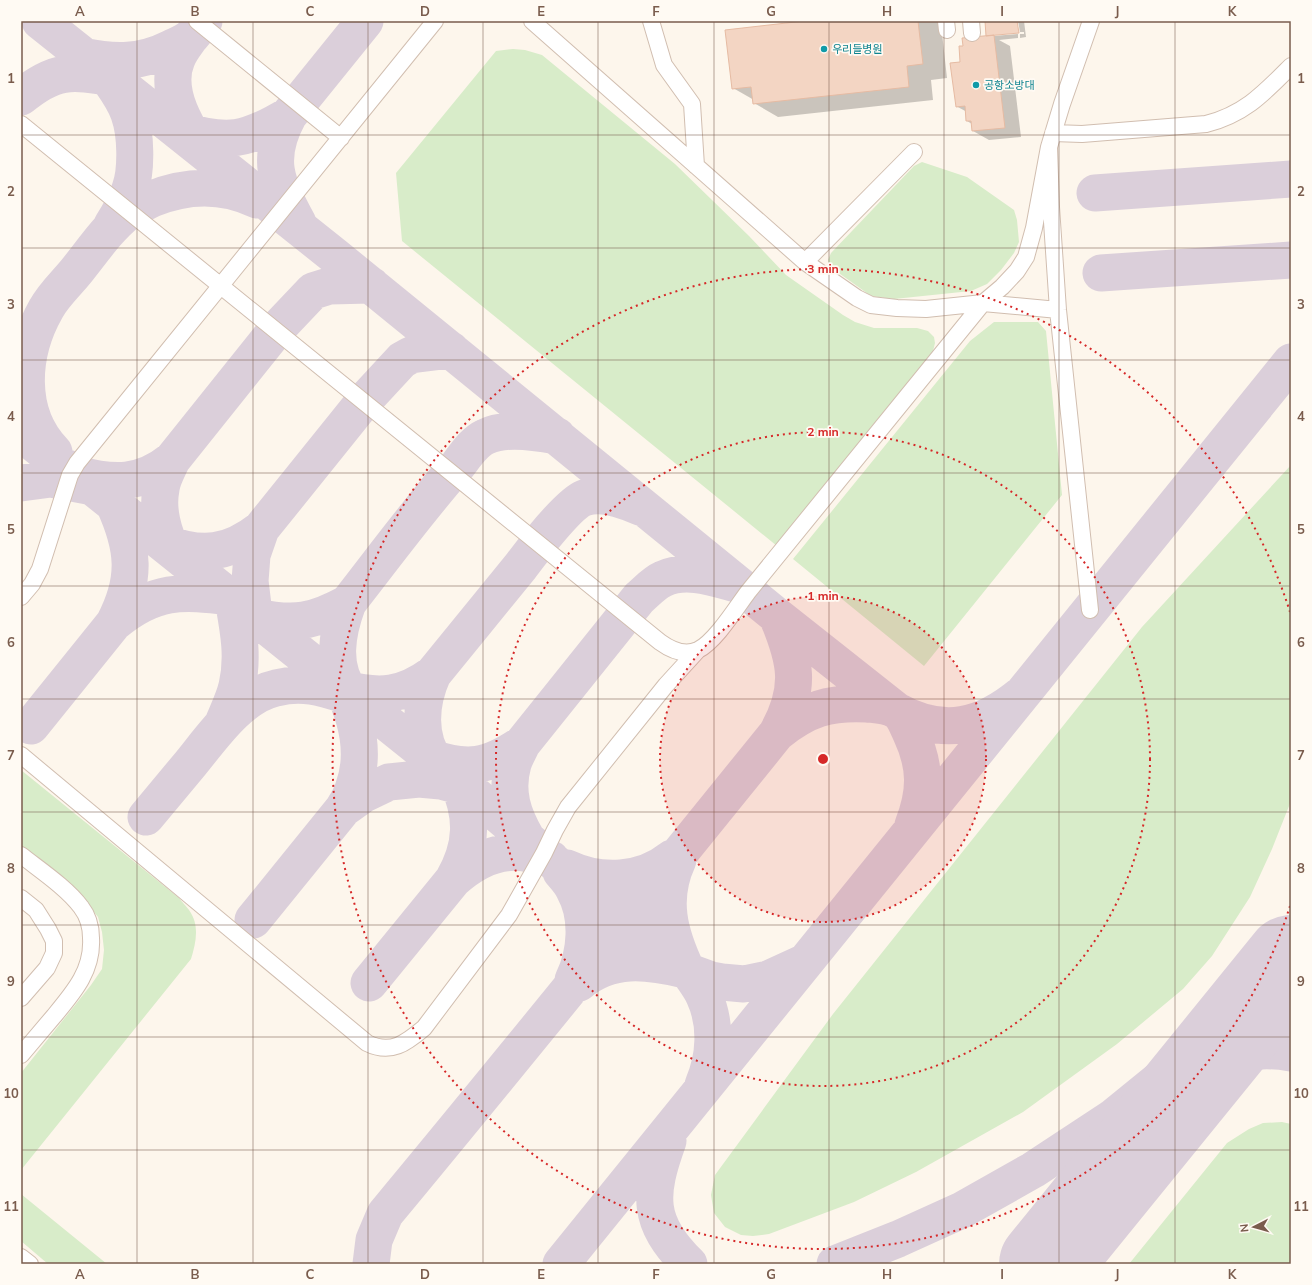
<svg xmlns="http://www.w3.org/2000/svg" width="1312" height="1285" font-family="Mulish,'Noto Sans KR',sans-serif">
<rect width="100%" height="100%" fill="#fdf6ec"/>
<path fill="#d8ecc9" d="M513 49 525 50 542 55 675 164 749 236 786 275 843 315 855 322 874 328H917L928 331 934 337 935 343 932 355 777 546 402 241 396 173 496 51Z
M922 162 967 177 1014 210 1017 220 1019 242 1014 253 1001 270 987 284 971 291 894 299 871 296 829 266 828 260 831 253 914 166Z
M994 322H1038L1046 331 1062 495 924 666 793 559 970 341Z
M1291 465V801L1272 849 1250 897 1212 956 1183 989 1117 1044 1023 1112 916 1172 854 1202 769 1234 753 1236 741 1235 725 1227 714 1213 711 1195 715 1175 833 1014 1142 627Z
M21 770 179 898C182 902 186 906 189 910 200 925 196 943 191 959L21 1170V1073L91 985 102 969 104 950 102 932 98 917 81 896 21 847Z
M1282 1122 1291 1124V1264H1129L1227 1143 1249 1129 1263 1123Z
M21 1194 107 1264H48L21 1241Z"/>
<path fill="#0003" d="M814 21H936L941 24 947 78 931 80 933 100 778 117 754 103V100L733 88Z
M986 21H1016L993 34V36L1018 34V38L999 40 1010 46 1021 137 989 140 973 131 972 124 967 121V112L956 106 961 63 987 37Z
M1018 21H1024L1026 37 1020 38V34H1024V32H1020Z"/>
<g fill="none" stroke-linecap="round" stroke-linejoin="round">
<path stroke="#dbcfda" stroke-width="37" d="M40 21 336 257 777 616 897 711C944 737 982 727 1022 694
M190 38C185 45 180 51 177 59 165 87 181 118 196 141
M83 56C115 63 141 63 171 48 177 45 185 42 190 38 195 33 199 26 204 21
M111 82C118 92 125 102 129 114 136 133 137 170 130 189 126 202 119 214 112 225
M21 97C55 69 71 71 112 78
M289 115C265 159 276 182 298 223
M180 130C228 144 246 141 289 115L365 21
M1095 193 1291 179
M1101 273 1291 260
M21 433 62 466 70 469 436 762 555 863 625 919 675 964 689 972 711 980 722 982 744 984 768 979 803 963
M54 452C16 413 21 353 46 309 54 294 68 282 78 269 94 249 108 228 128 212 135 207 144 203 152 199 186 185 223 184 257 200
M77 474C113 484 141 485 172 460
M21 483 51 479 88 486
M114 504C134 548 137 579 114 623
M165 543C202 557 229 554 261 529
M173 551C163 533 157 509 161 489 162 479 168 469 172 460L276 330 313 291 329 286 371 285
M256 617C295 625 313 622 348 603
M262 623 255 612 253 606 250 581 252 555 261 529 364 401 402 360 411 355 418 354 451 350
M341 686C357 718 366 755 353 789 351 796 347 802 343 809
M345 689C380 698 403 696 433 674
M352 695C330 667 337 633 348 603 384 557 419 509 458 465 465 456 474 442 485 437 504 427 536 432 557 436
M223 723C228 711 234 699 237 686 244 656 238 628 233 599
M31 726 114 623C155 589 181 591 231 597
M777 733C807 709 829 702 867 704 877 705 888 705 897 711 903 715 908 727 911 734 926 766 926 792 913 825
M429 757C468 771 488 767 522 744
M437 764C417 738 420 703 433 674 462 638 492 602 521 566 533 550 568 504 584 498 602 491 624 500 640 507
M146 817C161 799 176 781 191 763 213 736 240 696 276 688 303 681 323 688 348 696
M527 839C513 815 505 792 513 764 515 757 519 751 522 744L639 598C647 591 654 583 663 579 686 568 714 578 736 584
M678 860C660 899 669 933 687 971
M567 868C601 884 642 882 672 858
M561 872C566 878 571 883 574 890 589 917 586 953 573 980
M453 880C473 845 473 816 457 780
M253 920 343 809 364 794 389 782 419 779 441 781 466 788
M689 972C694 980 700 987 704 996 717 1024 715 1057 703 1085
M369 983 453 880C472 863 497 849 524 853 533 854 542 857 551 859
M579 983C611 956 647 961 685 970
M1203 1071C1231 1053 1257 1047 1291 1053
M1158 1126 1207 1055
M668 1141C649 1194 646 1222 689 1264
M371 1264 374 1240 385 1214C517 1055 647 894 777 733 802 688 796 661 777 616
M561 1264 1291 362
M835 1264 898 1239 962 1210 1033 1170 1112 1118 1171 1070 1291 953"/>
<path stroke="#dbcfda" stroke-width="92" d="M1045 1264 1291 961"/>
</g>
<path fill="#f3d5c3" stroke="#e6bba3" d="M804 21H918L923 64 907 66 909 87 753 104 751 87 732 89 725 30Z
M985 21H1017L1019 33 986 36Z
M994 35 1005 128 972 131 971 121H966L965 106 956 107 950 63 960 62 959 46H963L962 38Z"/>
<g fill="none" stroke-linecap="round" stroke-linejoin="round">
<defs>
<path id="minor" d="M197 21 341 138
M532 21 805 262 857 298 871 305 897 308 926 309 983 303 1058 310
M651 21 664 65 692 104 696 166
M946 21 947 30
M971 21 972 33
M21 124 660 642C671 650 685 656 698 650 715 642 736 608 748 592L983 303 1002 287 1017 271 1026 257 1034 228 1049 147
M1053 133 1082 134 1206 124C1245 114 1264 93 1291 66
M805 262 914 152
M21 597 32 584 40 569 70 475 77 463 435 21
M1090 610 1058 310 1051 207 1049 147 1062 104 1091 21
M21 755 367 1043C391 1055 406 1043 424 1028L509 915 544 853 555 830 568 807 666 685 698 650
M21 855C40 870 67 888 81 907 88 916 91 927 91 938 93 970 74 992 54 1016 43 1029 32 1042 21 1055
M21 898 36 910 48 929 54 941V953L47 968 21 998
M21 1257 30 1264"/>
</defs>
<use href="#minor" stroke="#d1beb0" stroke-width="18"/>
<use href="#minor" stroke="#fff" stroke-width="16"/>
</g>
<path fill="none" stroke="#7a5c4d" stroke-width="1" stroke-opacity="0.55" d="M137 21V1264M253 21V1264M368 21V1264M483 21V1264M598 21V1264M714 21V1264M829 21V1264M944 21V1264M1059 21V1264M1175 21V1264M21 135H1291M21 248H1291M21 360H1291M21 473H1291M21 586H1291M21 699H1291M21 812H1291M21 925H1291M21 1037H1291M21 1150H1291"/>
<circle cx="823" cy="759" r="163" fill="#d62828" fill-opacity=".12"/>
<g fill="none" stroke="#d62828" stroke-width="2" stroke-dasharray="2 4">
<circle cx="823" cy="759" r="163"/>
<circle cx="823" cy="759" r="327"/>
<path d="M1290 906A490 490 0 1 1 1290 612"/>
</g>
<g fill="#0f9aa8" stroke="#fffaf3" stroke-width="1.5">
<circle cx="824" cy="49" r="4"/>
<circle cx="976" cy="85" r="4"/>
</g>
<g text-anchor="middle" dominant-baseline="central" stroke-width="3.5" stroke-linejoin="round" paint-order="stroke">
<g font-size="11" fill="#0d838f" stroke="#fffaf3" text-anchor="start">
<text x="832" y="49">우리들병원</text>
<text x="984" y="85">공항소방대</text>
</g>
</g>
<circle cx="823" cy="759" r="6" fill="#d62828" stroke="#fffaf3" stroke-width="2"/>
<g font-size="12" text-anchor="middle" font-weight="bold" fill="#d62828" stroke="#fffaf3" stroke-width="3.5" stroke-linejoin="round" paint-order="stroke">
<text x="823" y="273">3 min</text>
<text x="823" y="436">2 min</text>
<text x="823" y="600">1 min</text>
</g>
<rect width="1312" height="1285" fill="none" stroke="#fffaf3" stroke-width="44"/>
<g transform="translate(1254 1227) rotate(264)" stroke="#fffaf3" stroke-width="3" paint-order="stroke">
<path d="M0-3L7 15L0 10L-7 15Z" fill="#7a5c4d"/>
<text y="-6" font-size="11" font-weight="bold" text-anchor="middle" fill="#7a5c4d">N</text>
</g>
<rect x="22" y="22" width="1268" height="1241" fill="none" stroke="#7a5c4d" stroke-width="1.5"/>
<g font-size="13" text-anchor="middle" font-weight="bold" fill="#7a5c4d">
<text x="80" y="16">A</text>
<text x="195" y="16">B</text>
<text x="310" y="16">C</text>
<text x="425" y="16">D</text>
<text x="541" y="16">E</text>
<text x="656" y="16">F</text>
<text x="771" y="16">G</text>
<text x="887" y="16">H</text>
<text x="1002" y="16">I</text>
<text x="1117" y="16">J</text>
<text x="1232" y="16">K</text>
<text x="11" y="83">1</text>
<text x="1301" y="83">1</text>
<text x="11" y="196">2</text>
<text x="1301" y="196">2</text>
<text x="11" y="309">3</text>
<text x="1301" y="309">3</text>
<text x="11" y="421">4</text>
<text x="1301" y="421">4</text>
<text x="11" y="534">5</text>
<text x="1301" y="534">5</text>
<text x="11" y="647">6</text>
<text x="1301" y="647">6</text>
<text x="11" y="760">7</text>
<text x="1301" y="760">7</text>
<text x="11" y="873">8</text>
<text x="1301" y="873">8</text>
<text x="11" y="986">9</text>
<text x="1301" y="986">9</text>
<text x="11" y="1098">10</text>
<text x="1301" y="1098">10</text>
<text x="11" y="1211">11</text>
<text x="1301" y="1211">11</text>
<text x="80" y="1279">A</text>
<text x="195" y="1279">B</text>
<text x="310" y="1279">C</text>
<text x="425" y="1279">D</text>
<text x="541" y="1279">E</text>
<text x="656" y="1279">F</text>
<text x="771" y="1279">G</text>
<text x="887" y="1279">H</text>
<text x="1002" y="1279">I</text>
<text x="1117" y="1279">J</text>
<text x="1232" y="1279">K</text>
</g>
</svg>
